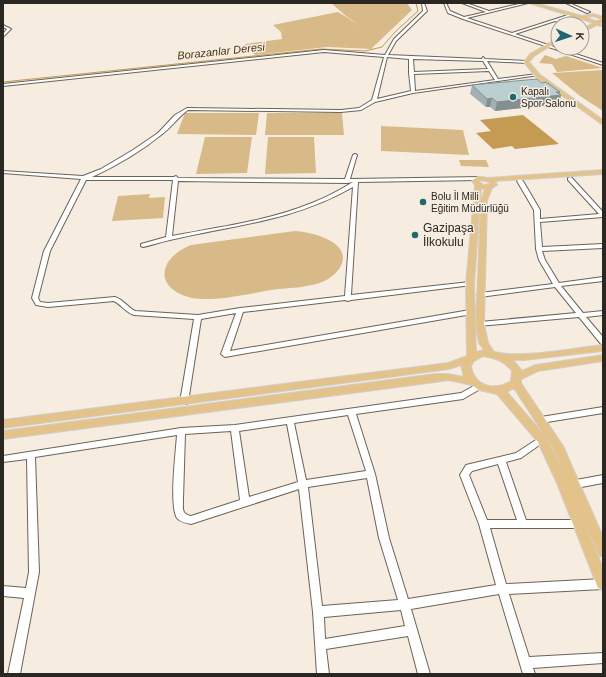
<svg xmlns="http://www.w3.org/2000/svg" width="606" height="677" font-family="Arial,sans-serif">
<rect width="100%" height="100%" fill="#f6ede0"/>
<path fill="#d8b988" d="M331 3H407L412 10 371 49 327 47 255 55 245 44 282 39 281 32 273 25 338 12 361 26 346 16Z
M545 55 556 59 566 56 603 68 557 72 552 64 539 63Z
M603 70V111L580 96 552 73Z
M185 113H259L256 135 177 134Z
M267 113H342L344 135H265Z
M381 126 463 130 469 155 381 151Z
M205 137H252L247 173 196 174Z
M268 137H314L316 173 265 174Z
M459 160H486L489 167 461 166Z
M150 194 149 198 165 197 163 218 112 221 118 196Z
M295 231C313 232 356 243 339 269 334 276 325 282 316 284 302 288 286 288 271 290 247 294 215 302 192 298 153 289 158 258 191 245Z"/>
<path fill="#c59a53" d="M523 115 559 144 515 149 512 146 493 149 476 133 491 131 480 120Z"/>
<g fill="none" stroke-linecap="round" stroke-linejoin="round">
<path stroke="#c59a53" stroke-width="1" d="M3 82 321 49 365 51 382 47 395 32 418 11 416 3"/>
<defs>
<path id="minor" d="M422 3H424L427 11 396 41 388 55 482 59 483 57 485 59 526 61H527V63L487 61 498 79 537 74 539 75 413 93 375 102 361 110 341 112 188 110C177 118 171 128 161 135 140 152 116 166 92 177H174L176 176 178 178 345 179 353 155 355 154 357 155 350 179 482 177 483 178 480 180 358 182 351 295 470 282 472 283 473 284 472 285 351 300 348 301 345 300 243 312 230 351 470 310H472L473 312 472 314 225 357 221 354 236 313 201 319 188 402 187 404H181L180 402 194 319 134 315C125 312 122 305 114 301L48 307 36 305 32 298 44 251 81 179 3 173V171L83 176 101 169 133 150 158 133 175 115 187 108 341 110 359 108 372 100 384 57 324 52 3 86V84L324 50 385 55 394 39 423 11ZM387 57 409 59V73L411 91 377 99ZM413 59 483 61 488 69 414 72ZM489 71 495 80 415 91 414 74ZM86 180H173L166 237 141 244V246L143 247C152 245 161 242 170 240 234 225 294 221 353 187L345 296 240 308 198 315 135 311C127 307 124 300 115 297L48 303 40 302 38 298 50 251ZM178 181 347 183 353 182C340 190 327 197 312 203 268 221 219 227 172 236Z
M444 3H446L450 11 464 17 486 12 462 3H466L489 11 523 3H528L467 18 512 33 571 14V16L558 20 571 24H566L555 21 515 34 603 63V65L463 19 448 13Z
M566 3H569L590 12 587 13Z
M3 25 11 29 3 37V34L7 29 3 27Z
M570 177 572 178 603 212V217L540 222 542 247 603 244V248L542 251 545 260 559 283 603 277V281L561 286 583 313 603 311V315L586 317 603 337V344H601L579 317 478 326 477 324 478 322H480L576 313 555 287 480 297 477 295 480 293 553 284 539 260 536 249 534 210 517 181 520 179 523 181 540 210V219L599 214 568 180V178Z
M479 383 482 384 483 386 482 388 463 399 356 414 375 474 389 538 408 599 496 585 479 524 460 475 466 465 516 453 542 436 545 437 546 439 545 441 521 458 506 462 526 520H580L583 521 585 524 583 527 580 528H490L506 584 603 579V589L509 594 529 657 603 653V663L533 668 535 674H523L499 594 411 609 430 674H418L408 636 326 649 329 674H317L313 612 299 489 191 524C186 523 180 522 177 518 169 506 176 451 177 435L35 457 39 572 20 674H8L24 598 3 596V586L26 588 29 572 27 459 3 462V456L181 428 235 425 461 393ZM348 415 366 471 306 480 294 423ZM287 424 298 482 249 497 239 431ZM231 431 240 500 191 516C181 514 183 508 183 499L185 434ZM498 464 517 520H487L469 475 472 471ZM367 478 379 538 398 600 322 606 308 487ZM401 610 405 626 325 639 324 617Z
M603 407V413L541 423 538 422 537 420 538 418 541 417Z
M603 475V483L576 488 573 487 572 484 573 481 576 480Z"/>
<path id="major" d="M529 3H535L582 16 593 14 603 17V22L600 23 601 26 597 25 582 32V29L594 23ZM593 16 602 19C597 23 592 20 587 17Z
M558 38V41L534 56 529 62 539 74 603 120V125L535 76 524 62 530 54Z
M603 170V174L495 181 497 185 492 188 487 201 484 324 488 343 494 352C521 359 574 348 603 345V351L524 360H513L522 371 536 365 603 355V361L538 371 521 379V383L563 446 603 537V557L599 555 578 506 603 568V590L598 588 557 483 538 442 497 394 479 390 472 385 448 380 435 382 3 439V431L435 374H448L464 377 461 365 449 369 3 428V420L448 363 467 356 466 284 475 185 472 181C476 176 480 176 487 178ZM481 180 489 182 490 184 484 185 479 182ZM481 188 485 189 481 201 476 324 479 343 484 350 476 352 474 284ZM483 356C495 358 505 361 512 371L511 381C495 391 474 387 471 366L474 361ZM514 388 545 436 507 392ZM546 436 553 448 566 477 547 439Z"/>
</defs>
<use href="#minor" stroke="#6b6358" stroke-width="2"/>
<use href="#major" stroke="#d0cfce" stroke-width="2"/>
<use href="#minor" fill="#fff" fill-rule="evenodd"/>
<use href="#major" fill="#e3c389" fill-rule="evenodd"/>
</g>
<path fill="#a1b1b3" d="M542 83 560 92 559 94 561 95 559 104 495 111 490 107H486L470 94 472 85Z"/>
<path fill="#839092" d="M556 92H560L558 96 561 95 559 104 495 111 497 102Z
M492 98 490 107H486L487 99Z"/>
<path fill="#bbced0" stroke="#839092" d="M537 79 542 83 546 82 560 92H556L561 95 497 102 492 98 487 99 472 85Z"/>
<g fill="#1e6872" stroke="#f6ede0" stroke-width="1.5">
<circle cx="513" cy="97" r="4"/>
<circle cx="423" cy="202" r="4"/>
<circle cx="415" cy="235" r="4"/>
</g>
<g text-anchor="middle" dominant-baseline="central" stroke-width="3" stroke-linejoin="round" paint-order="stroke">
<g font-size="10" fill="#2a2722" stroke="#f6ede0" text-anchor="start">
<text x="521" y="91">Kapalı<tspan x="521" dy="12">Spor Salonu</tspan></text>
<text x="431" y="196">Bolu İl Milli<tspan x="431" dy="12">Eğitim Müdürlüğü</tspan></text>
</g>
<g font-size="11" font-style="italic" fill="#463415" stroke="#f6ede0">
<text transform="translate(221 51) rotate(-6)">Borazanlar Deresi</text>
</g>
<g font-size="12" fill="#2a2722" stroke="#f6ede0" text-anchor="start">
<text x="423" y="228">Gazipaşa<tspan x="423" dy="14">İlkokulu</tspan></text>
</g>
</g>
<rect width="606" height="677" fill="none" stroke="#2a2722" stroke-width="8"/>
<g transform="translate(570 36) rotate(93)"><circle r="19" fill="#f6ede0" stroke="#a49e94"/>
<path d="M0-3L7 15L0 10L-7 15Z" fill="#1e6872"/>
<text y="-6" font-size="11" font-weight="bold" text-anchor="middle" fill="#2a2722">K</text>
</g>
</svg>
